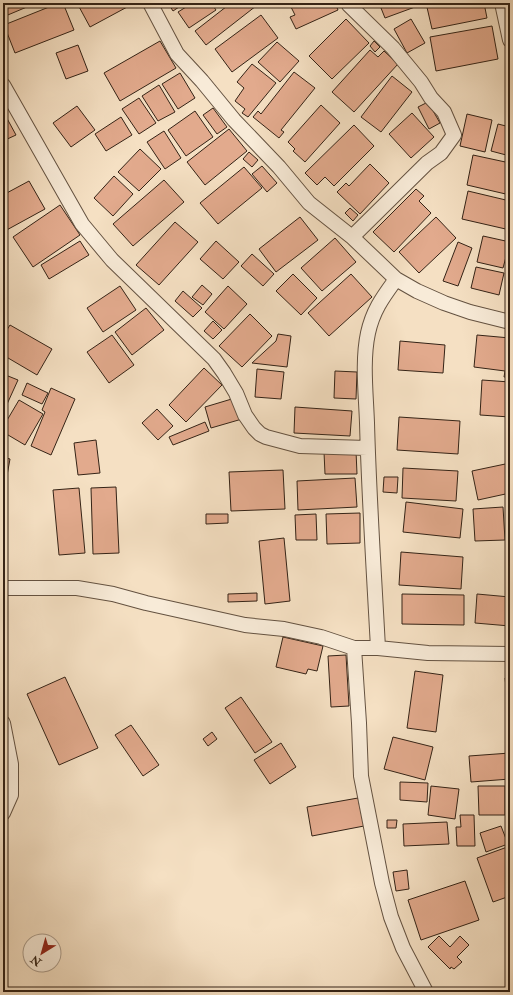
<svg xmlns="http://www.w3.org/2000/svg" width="513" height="995" font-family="'IM FELL Double Pica',serif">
<rect width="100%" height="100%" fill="#f5e0c3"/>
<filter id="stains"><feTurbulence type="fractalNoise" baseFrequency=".005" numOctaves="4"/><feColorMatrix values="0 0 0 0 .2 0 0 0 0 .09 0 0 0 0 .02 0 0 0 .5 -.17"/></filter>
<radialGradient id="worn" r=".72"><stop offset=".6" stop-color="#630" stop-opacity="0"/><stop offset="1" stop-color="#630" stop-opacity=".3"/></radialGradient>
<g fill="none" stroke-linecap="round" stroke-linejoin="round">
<path stroke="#738072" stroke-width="5" d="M501 992 510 986"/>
</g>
<path fill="#e2aa8d" stroke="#342316" d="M3 3H33L34 4 3 17Z
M59 3H63L74 30 15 53 4 25Z
M77 3H127L129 6 90 27Z
M168 3H181L182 5 173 11Z
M183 3H211L216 10 189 28 178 12 186 7Z
M231 3H254L256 6 206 45 195 31Z
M289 3H335L338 10 296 29 290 17 295 15Z
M379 3H413L415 7 385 18Z
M426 3H484L487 18 432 29Z
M261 15 278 38 232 72 215 49Z
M346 19 369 43 332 79 309 56Z
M411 19 425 43 407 53 394 29Z
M492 26 498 59 436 71 430 37Z
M160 41 176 68 120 101 104 73Z
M374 41 380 47 375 52 370 46Z
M277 42 299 61 280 82 258 62Z
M78 45 88 71 66 79 56 53Z
M370 50 378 57 384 51 398 64 354 112 332 92Z
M252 64 276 83 248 117 242 113 245 109 235 101 244 88 237 82Z
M294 72 315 88 281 130 284 132 279 138 253 117 258 111 261 114Z
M180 73 195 98 178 109 162 84Z
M392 76 412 92 381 132 361 117Z
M159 85 175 112 158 121 142 96Z
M139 98 156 123 139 134 122 109Z
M428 102 440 123 429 129 418 107Z
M321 105 340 123 305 162 293 151 295 149 288 142Z
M77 106 95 130 71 147 53 123Z
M213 108 227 127 217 134 203 115Z
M3 111 16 135 3 141Z
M195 111 213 137 186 156 168 130Z
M412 113 434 137 411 158 389 134Z
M467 114 492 120 485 152 460 146Z
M121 117 132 135 106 151 95 134Z
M498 124 510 127V156L491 151Z
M354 125 374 146 334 186 325 177 317 185 305 173Z
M229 129 247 151 205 185 187 162Z
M164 131 181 158 165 169 147 142Z
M140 149 161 169 139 191 118 172Z
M249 152 258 160 252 167 243 159Z
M473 155 510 163V195L467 185Z
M370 164 389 183 360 214 337 192 346 183 349 186Z
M262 166 277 183 267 192 252 174Z
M244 167 262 188 218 224 200 203Z
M114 176 133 194 113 216 94 198Z
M164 180 184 202 133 246 113 224Z
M29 181 45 209 3 232V195Z
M416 189 424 196 419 201 431 213 394 252 373 232Z
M468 191 510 201V230L462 219Z
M60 205 80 235 33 267 13 237Z
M350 208 358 215 353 221 345 213Z
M300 217 318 240 276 272 259 249Z
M436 217 456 238 419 273 399 252Z
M175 222 198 242 159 285 136 265Z
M483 236 510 242 503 268 477 262Z
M335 238 356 262 322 291 301 268Z
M80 241 89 255 49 279 41 265Z
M216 241 239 262 223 279 200 259Z
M458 242 472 248 458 286 443 281Z
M252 254 274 274 263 286 241 266Z
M476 267 504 273 499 295 471 288Z
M293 274 317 298 301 315 276 291Z
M351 274 372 297 329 336 308 313Z
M202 285 212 294 203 305 192 297Z
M120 286 136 310 103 332 87 308Z
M228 286 247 304 224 329 205 312Z
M183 291 202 308 193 317 175 301Z
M146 308 164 330 132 355 115 332Z
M250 314 272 336 242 367 219 346Z
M213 321 222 330 213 339 204 331Z
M10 325 52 349 37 375 3 355V336Z
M278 334 291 336 287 367 252 363 276 341Z
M112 335 134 365 109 383 87 352Z
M477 335 510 338V377H504L505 371 474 367Z
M400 341 445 345 443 373 398 370Z
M204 368 222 385 186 422 169 405Z
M257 369 284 372 281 399 255 397Z
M335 371 357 372 356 399 334 398Z
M3 374 18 380 3 413Z
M482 380 510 382V417L480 415Z
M27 383 48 393 42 404 22 395Z
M51 388 75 399 51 455 31 446 45 412 42 410Z
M235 398 242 419 211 428 205 407Z
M19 400 43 414 25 445 3 432V427Z
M295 407 352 411 350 436 294 433Z
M157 409 173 426 158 440 142 423Z
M399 417 460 421 458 454 397 450Z
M205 422 209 431 173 445 169 437Z
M96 440 100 473 78 475 74 443Z
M356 451 357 474H325L324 452Z
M3 457 10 459 4 492 3 491Z
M510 463V493L478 500 472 471Z
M403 468 458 471 456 501 402 498Z
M283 470 285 509 231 511 229 472Z
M384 477H398L397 493 383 492Z
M355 478 357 507 298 510 297 481Z
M116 487 119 553 93 554 91 488Z
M79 488 85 553 59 555 53 490Z
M406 502 463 509 460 538 403 532Z
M503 507 505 540 475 541 473 509Z
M360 513V543L327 544 326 514Z
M206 514H228V523L206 524Z
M316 514 317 540H296L295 515Z
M284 538 290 601 265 604 259 541Z
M401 552 463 557 461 589 399 585Z
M257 593V601L228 602V594Z
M402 594 464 595V625L402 624Z
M477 594 510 597V626L475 623Z
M283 637 323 646 317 671 308 669 306 674 276 667Z
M346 655 349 706 331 707 328 656Z
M415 671 443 675 436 732 407 728Z
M65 677 98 748 59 765 27 694Z
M510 677V716H509L505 678Z
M241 697 272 742 255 753 225 708Z
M131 725 159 765 143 776 115 735Z
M212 732 217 739 208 746 203 739Z
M393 737 433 747 425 780 384 769Z
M281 743 296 767 270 784 254 760Z
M510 753V779L471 782 469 756Z
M400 782 428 783 427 802 400 800Z
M431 786 459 789 455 819 428 815Z
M478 786H505V815H479Z
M358 798 364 826 312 836 307 807Z
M460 815H474L475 846H457L456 827H461Z
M387 820H397L396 828H387Z
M447 822 449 844 404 846 403 824Z
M501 826 508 844 486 852 480 833Z
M510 846V896L493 902 477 858Z
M407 870 409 889 396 891 393 872Z
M465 881 479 920 421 940 408 900Z
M439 936 450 947 460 936 469 945 457 957 462 962 454 969 451 967 450 969 428 947Z"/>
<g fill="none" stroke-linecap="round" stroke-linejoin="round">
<defs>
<path id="minor" d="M150 3 177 54 202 81 234 120 279 167 309 203 352 237 396 279 417 291 444 303 470 312 510 322
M348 3 349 5 393 48 421 82 431 98 444 112 454 135 441 153 427 163 352 237
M502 3 510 40
M3 85 82 224 112 260 214 359 224 373 236 393 245 415 254 428 260 434 266 437 300 446 367 448
M3 589 7 588H77L113 594 146 603 245 625 284 629 321 637 354 648H378L428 653 510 654
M354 648 359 723 361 776 382 883 391 917 403 948 426 992
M378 648C374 573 369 498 367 423 366 394 362 361 368 333 373 310 383 297 396 279
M3 723 11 764V795L3 813"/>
</defs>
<use href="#minor" stroke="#645241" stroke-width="16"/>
<use href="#minor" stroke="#f8ebd8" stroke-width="14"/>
</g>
<rect width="513" height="995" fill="none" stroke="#f5e0c3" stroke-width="16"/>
<rect x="4" y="4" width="505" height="987" fill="none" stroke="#342316" stroke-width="2"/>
<rect x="8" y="8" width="497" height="979" fill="none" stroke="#342316"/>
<g transform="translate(42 953) rotate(217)"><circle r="19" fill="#f8ebd8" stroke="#aa9b8a"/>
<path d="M0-3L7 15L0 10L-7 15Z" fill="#8f2418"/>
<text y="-6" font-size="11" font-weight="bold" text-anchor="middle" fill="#342316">N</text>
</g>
<rect width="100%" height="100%" filter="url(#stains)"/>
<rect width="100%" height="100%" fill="url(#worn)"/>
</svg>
